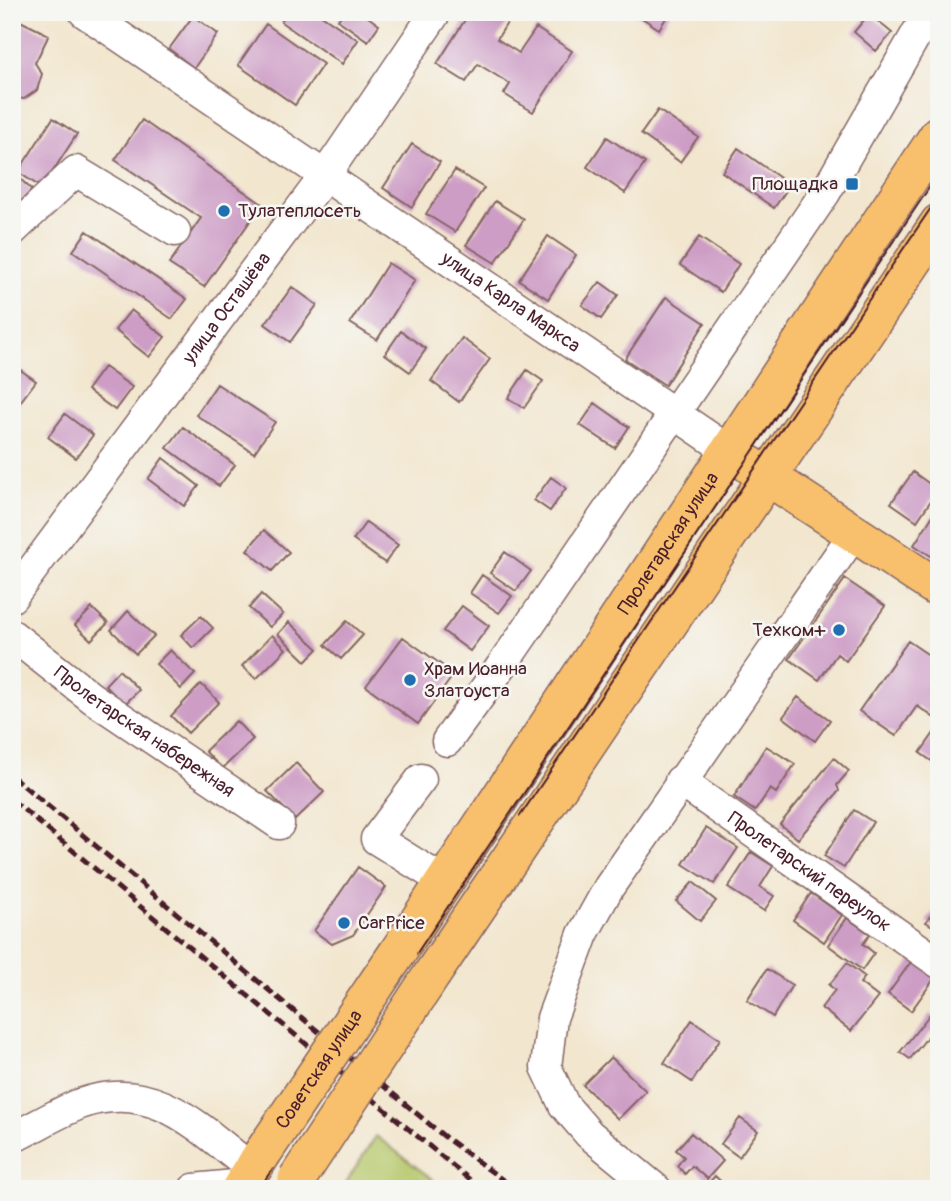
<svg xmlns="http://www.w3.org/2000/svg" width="951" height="1201" font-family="Pangolin,sans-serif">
<rect width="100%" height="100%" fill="#f6f6f2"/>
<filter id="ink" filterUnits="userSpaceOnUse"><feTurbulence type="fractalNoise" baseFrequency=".0143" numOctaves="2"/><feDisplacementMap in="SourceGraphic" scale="14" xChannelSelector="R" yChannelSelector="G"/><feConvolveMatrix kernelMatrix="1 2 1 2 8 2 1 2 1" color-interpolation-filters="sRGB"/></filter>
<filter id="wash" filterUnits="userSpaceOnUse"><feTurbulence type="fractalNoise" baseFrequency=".00686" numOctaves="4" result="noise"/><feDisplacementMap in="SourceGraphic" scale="28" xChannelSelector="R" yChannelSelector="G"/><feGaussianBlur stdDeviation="1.57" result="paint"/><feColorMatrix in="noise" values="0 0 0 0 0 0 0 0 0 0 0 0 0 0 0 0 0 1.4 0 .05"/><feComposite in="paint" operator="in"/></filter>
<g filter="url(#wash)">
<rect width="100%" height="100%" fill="#f2e6ce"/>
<path fill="#b6c86b" stroke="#80744b" stroke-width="2" d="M376 1136 445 1189H342Z"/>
<g id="blocks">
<path fill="#cd9dc6" d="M288 12H317L358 40 342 64 281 22Z
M343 12H361L379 25 368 41 338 20Z
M470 12H514L497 39 519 53 536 28 572 51 533 112 504 94 510 84 478 64 466 82 437 64Z
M633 12H670L659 29Z
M869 14 892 33 876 51 854 32Z
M193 16 218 34 194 68 169 49Z
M12 17 49 35 35 63 42 74 37 90 24 99 17 98 12 109Z
M266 24 323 64 295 105 238 65Z
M658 110 698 137 680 162 641 134Z
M53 118 77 134 42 188 18 172Z
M142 120 262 204 204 287 169 264 201 218 115 160Z
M607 137 645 163 625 193 587 167Z
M412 144 440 162 412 207 383 188Z
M738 148 790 185 774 208 722 172Z
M455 170 484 188 455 232 426 214Z
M15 174 32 190 12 211V177Z
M495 201 524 219 495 263 466 245Z
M87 231 187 299 172 319 73 251Z
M548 236 576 255 548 299 519 280Z
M699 237 739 264 721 292 680 265Z
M388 263 415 280 377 340 350 323Z
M600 282 618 295 601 319 582 305Z
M292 287 317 305 290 342 265 324Z
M666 297 705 323 665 385 625 359Z
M131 310 165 337 149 357 115 330Z
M401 331 426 349 410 372 385 354Z
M462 338 490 359 459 402 431 381Z
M12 364 36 381 15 409 12 407Z
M104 367 132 387 115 410 87 390Z
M527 370 543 381 524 408 508 398Z
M217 384 275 422 254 453 196 415Z
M595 403 629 427 615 448 580 425Z
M65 414 93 435 76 458 48 437Z
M183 427 235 465 219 486 167 448Z
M163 458 199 486 184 506 148 479Z
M913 472 938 490 917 521 891 503Z
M551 477 566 488 550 511 534 500Z
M935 512 939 514V552L934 558 914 545Z
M366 522 398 545 385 563 353 540Z
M264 530 289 552 272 571 247 550Z
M505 552 531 571 516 591 490 573Z
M482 575 512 596 499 613 470 593Z
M845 579 885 606 846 661 837 654 819 680 789 659Z
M261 594 283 614 270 627 249 608Z
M462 606 489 626 470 651 443 631Z
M92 608 108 623 91 640 75 625Z
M128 611 154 636 136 654 111 630Z
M201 616 213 628 193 648 181 635Z
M347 621 363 635 341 659 325 645Z
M289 622 318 649 306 661 278 634Z
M272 635 286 649 256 679 242 666Z
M403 637 454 674 418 724 366 686Z
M908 641 939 662V721L917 706 896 736 859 711Z
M170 650 195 674 181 689 156 664Z
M119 670 139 690 124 705 105 685Z
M201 684 219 702 188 733 171 716Z
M798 697 830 720 815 741 783 717Z
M236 721 253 739 222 769 205 751Z
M939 726V766L920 753Z
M766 746 795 764 776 793 770 789 755 811 734 797Z
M834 758 849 771 837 785 839 791 798 839 780 824Z
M296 763 324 792 295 820 267 791Z
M854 810 873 822 844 868 824 856Z
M706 828 738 848 714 884 683 864Z
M751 852 773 866 760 887 774 896 764 911 728 888Z
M358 867 386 887 353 935 332 944 314 931Z
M693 882 716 901 700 921 676 901Z
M811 893 842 915 824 942 793 920Z
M939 904V930L926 922Z
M847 918 870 934 863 944 874 953 862 970 828 945Z
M913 959 936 976 911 1011 888 994Z
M847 963 865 977 860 983 878 997 851 1031 821 1008 835 990 829 985Z
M767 969 792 985 773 1017 747 1000Z
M930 1014 937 1019 939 1017V1029L936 1026 910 1059 900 1052Z
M692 1020 720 1039 692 1082 664 1063Z
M611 1057 646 1091 618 1119 583 1085Z
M740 1118 758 1131 739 1157 721 1144Z
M691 1133 723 1161 707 1179 692 1166 685 1174 677 1166 684 1157 676 1150Z
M715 1176 729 1189H703Z"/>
</g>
</g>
<g filter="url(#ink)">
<use href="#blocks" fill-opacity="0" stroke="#856564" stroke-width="2"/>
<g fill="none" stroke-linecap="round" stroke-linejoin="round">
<defs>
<g id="minor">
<path id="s1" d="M84 12 731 452"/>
<path d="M12 231 76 171 175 231"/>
<path id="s2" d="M12 597 324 177 436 12"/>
<path id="s3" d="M12 635 92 698 279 824"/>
<path d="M447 741 503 664 825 193 929 12"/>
<path d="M421 779 376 839 445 882"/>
<path id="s4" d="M680 781 939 963"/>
<path d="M12 1138C35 1127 57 1113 80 1104 154 1077 200 1129 253 1170"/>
<path d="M194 1189 244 1184"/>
<path d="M656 1189 589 1134 564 1105 546 1067 552 1018 583 934 609 887 853 535"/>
</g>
<g id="major">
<path d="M750 465 939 589"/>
<path id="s5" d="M398 952 939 134"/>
<path d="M433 973 939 223"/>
<path d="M240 1189 262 1154"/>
</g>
</defs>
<use href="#minor" stroke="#856564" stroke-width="33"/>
<use href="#major" stroke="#856564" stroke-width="40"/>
<use href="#minor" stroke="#fff" stroke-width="30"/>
<use href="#major" stroke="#f8bf6c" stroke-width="37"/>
<path stroke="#4a1f2b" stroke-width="2" d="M520 816 939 196
M259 1189 939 173"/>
<path stroke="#4a1f2b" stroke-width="5" stroke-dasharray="10 5" stroke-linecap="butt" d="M12 776 446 1138 515 1189
M12 800 481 1189"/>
<defs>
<g id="major-bridge">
<path id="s6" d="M262 1154 398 952"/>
<path d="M297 1179 433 973"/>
</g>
</defs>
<use href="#major-bridge" stroke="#856564" stroke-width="40" stroke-linecap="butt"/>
<use href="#major-bridge" stroke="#f8bf6c" stroke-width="37"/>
</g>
</g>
<g fill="#1f6fb2" stroke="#f6f6f2" stroke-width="2.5">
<rect x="845" y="177" width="14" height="14" rx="3.5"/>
<circle cx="224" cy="211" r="7"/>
<circle cx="839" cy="630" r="7"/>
<circle cx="410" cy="680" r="7"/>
<circle cx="344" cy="923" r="7"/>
</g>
<g text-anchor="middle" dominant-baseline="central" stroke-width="5" stroke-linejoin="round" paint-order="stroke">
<g font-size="19" fill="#4a1f2b" stroke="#f6f6f2" text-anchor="start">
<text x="838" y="184" text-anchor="end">Площадка</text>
<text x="238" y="211">Тулатеплосеть</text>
<text x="825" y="630" text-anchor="end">Техком+</text>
<text x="424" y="669">Храм Иоанна<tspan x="424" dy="22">Златоуста</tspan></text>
<text x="358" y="923">CarPrice</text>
</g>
<g font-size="19" fill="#4a1f2b" stroke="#f6f6f2">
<text stroke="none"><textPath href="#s1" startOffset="516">улица Карла Маркса</textPath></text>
<text stroke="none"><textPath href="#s2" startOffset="360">улица Осташёва</textPath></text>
<text stroke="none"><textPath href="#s5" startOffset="490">Пролетарская улица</textPath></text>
<text stroke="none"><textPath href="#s3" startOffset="164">Пролетарская набережная</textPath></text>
<text stroke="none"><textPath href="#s4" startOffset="158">Пролетарский переулок</textPath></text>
<text stroke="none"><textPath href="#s6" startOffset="102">Советская улица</textPath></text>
</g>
</g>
<rect width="951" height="1201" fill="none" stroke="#f6f6f2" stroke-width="42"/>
</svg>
